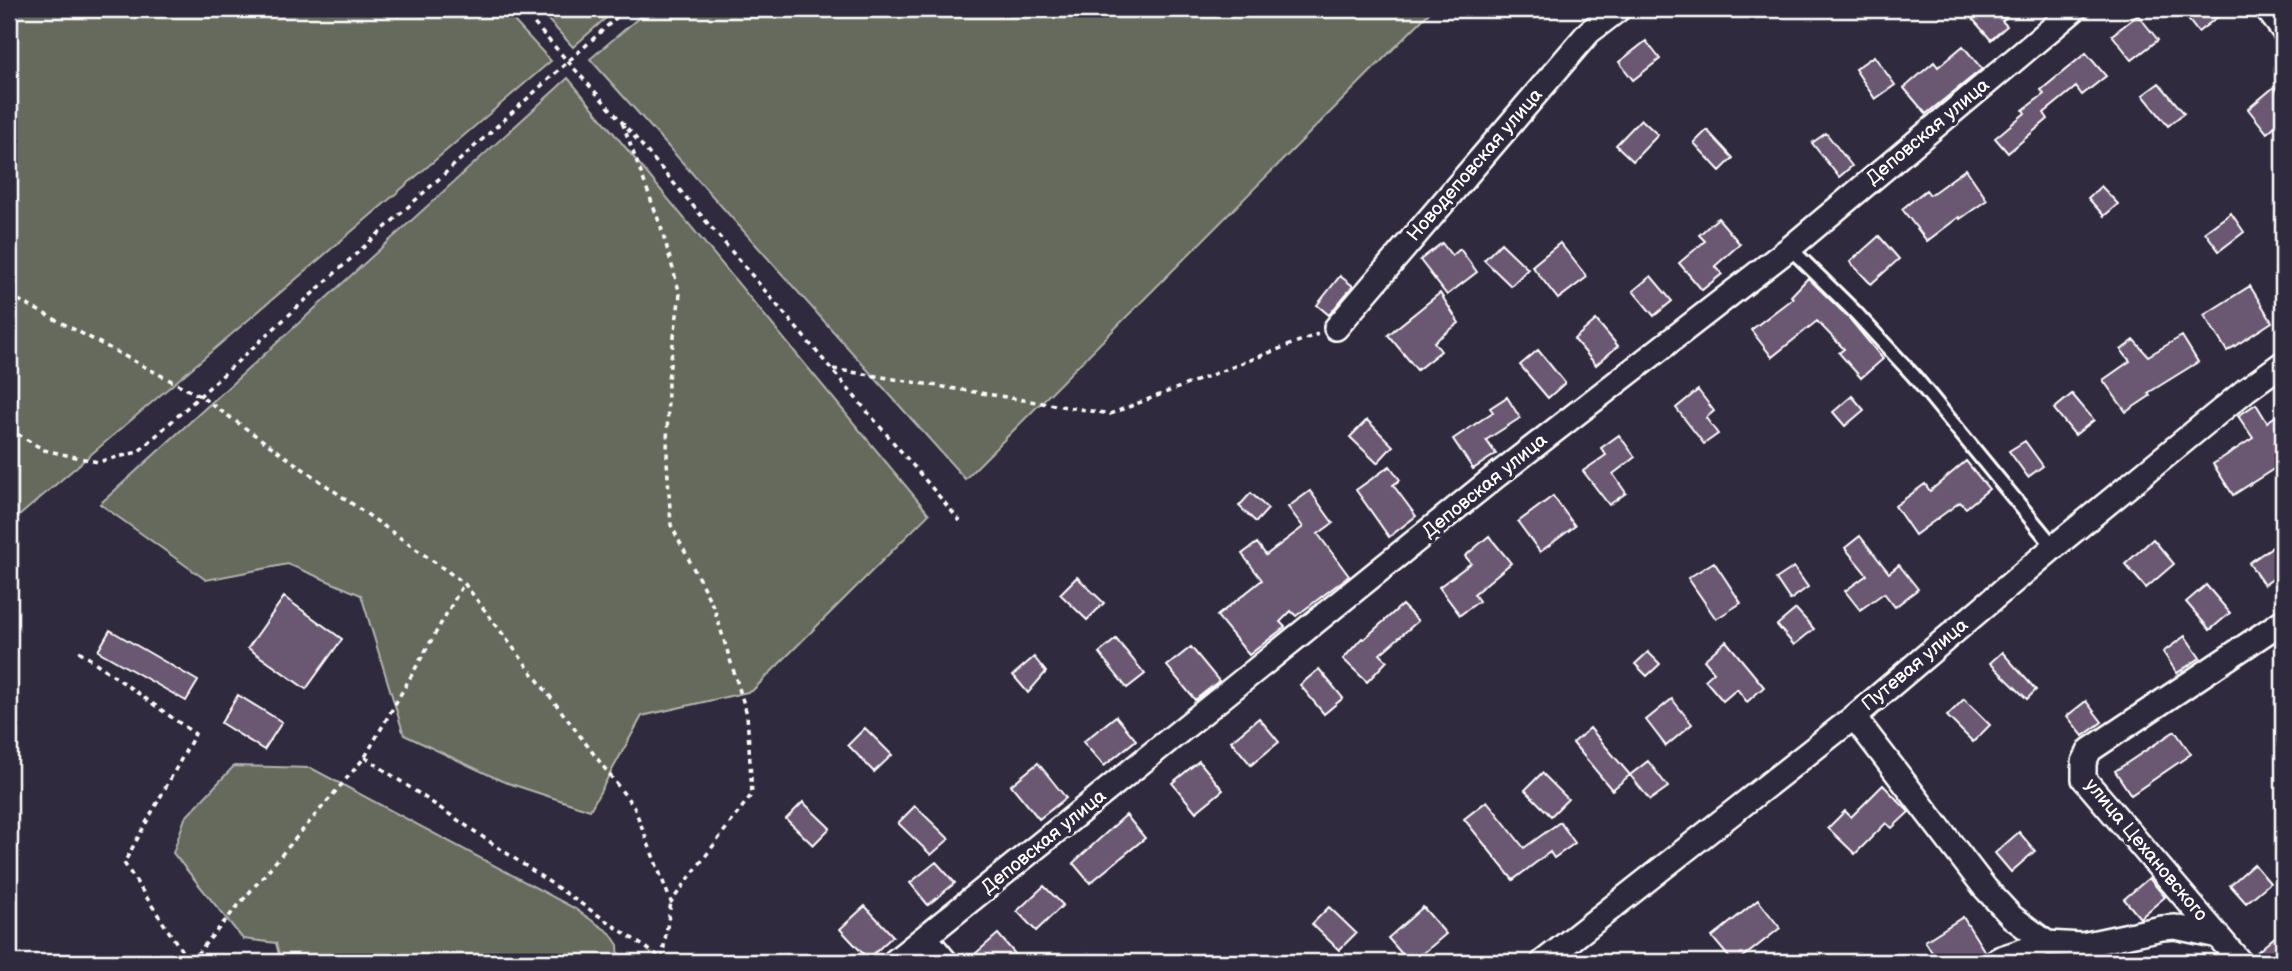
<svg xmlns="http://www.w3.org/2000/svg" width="2292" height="971" font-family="'Balsamiq Sans',sans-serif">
<rect width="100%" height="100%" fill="#2f2a3d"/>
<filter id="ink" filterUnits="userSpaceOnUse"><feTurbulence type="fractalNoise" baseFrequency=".0143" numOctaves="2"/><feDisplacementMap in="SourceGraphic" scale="14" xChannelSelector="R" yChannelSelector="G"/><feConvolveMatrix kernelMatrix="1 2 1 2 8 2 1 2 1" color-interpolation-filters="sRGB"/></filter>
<g filter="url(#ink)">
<path fill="#656a5c" stroke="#b2b4ae" stroke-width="2" d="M9 9H503L551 61 19 516 9 522Z
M538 9H616L573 47Z
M649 9H1433L965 479 590 59Z
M568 78 929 514 752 691 642 716 590 810 502 781 404 735 361 595 288 564 206 580 100 504Z
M234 766 311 768 574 908 610 933 618 945 619 962H281L276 943 243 939 173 853 185 818Z"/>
<path fill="#6a5872" stroke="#fff" stroke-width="2" d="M1980 9H2016L2002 21 2007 26 1991 40 1971 17Z
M2180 9H2228L2198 32Z
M2138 15 2158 40 2132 60 2112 35Z
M1646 41 1660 59 1633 80 1619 62Z
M1963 46 1982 69 1926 114 1904 88 1934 62 1938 67Z
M2086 53 2106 76 2082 95 2076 87 2044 113 2048 119 2008 153 1995 138 2025 113 2023 110 2044 94 2041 90Z
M1874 56 1895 85 1875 99 1855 69Z
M2159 83 2184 113 2168 126 2143 95Z
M2274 87 2283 98V119L2267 133 2248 109Z
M1641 119 1658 135 1633 161 1616 145Z
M1707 130 1733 158 1720 171 1694 143Z
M1826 133 1852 166 1839 177 1812 143Z
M1966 169 1987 200 1960 219 1959 217 1927 241 1902 209 1926 190 1930 195Z
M2101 186 2118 204 2104 216 2088 198Z
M2231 213 2244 232 2219 251 2205 232Z
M1718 218 1740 244 1715 266 1722 274 1702 290 1679 263 1705 241 1699 235Z
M1879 236 1899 259 1871 284 1850 262Z
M1442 243 1452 256 1460 249 1477 272 1447 295 1420 260Z
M1501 243 1528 269 1511 286 1484 260Z
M1560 243 1587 277 1558 299 1532 266Z
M1340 276 1353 286 1329 315 1317 305Z
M1651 276 1672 301 1654 316 1633 291Z
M1808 278 1849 318 1883 359 1861 378 1839 353 1844 349 1817 321 1772 357 1751 330 1793 298 1791 296Z
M2250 286 2272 322 2227 351 2204 315Z
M1440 293 1459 323 1434 342 1441 351 1417 370 1388 335Z
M1596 320 1618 346 1596 365 1574 339Z
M2182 336 2198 362 2148 393 2150 396 2126 412 2103 380 2130 361 2121 350 2134 340 2148 356Z
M1538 350 1565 383 1548 398 1520 365Z
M1698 390 1714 411 1706 418 1718 434 1704 444 1676 408Z
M2072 394 2094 420 2075 435 2054 409Z
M1852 396 1864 410 1845 426 1833 412Z
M1507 397 1520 418 1486 440 1496 454 1473 469 1453 439 1493 412 1490 408Z
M2256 404 2267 422 2283 411V463L2233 495 2213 464 2253 438 2238 416Z
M1367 420 1393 446 1377 463 1350 437Z
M1619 435 1635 457 1613 474 1626 493 1609 505 1583 471 1606 455 1601 448Z
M2025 441 2043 466 2028 477 2009 451Z
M1966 461 1989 489 1966 508 1960 502 1915 535 1895 506 1925 484 1930 491Z
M1390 466 1400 480 1393 485 1416 516 1389 537 1356 490Z
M1310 491 1333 523 1318 534 1349 576 1296 616 1291 611 1280 622 1285 627 1249 655 1217 616 1262 580 1242 554 1257 543 1266 555 1303 527 1288 507Z
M1251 493 1268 509 1256 522 1239 506Z
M1553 496 1575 526 1540 552 1518 522Z
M1489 536 1511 563 1474 594 1479 601 1460 615 1439 587 1471 563 1465 556Z
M1860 536 1889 573 1899 565 1918 589 1895 607 1884 593 1860 610 1845 591 1867 575 1845 548Z
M2153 539 2174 564 2146 588 2125 564Z
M2272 547 2283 564V572L2264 585 2249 563Z
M1714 562 1741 603 1716 619 1688 578Z
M1794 567 1808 587 1790 600 1776 579Z
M1077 577 1104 603 1087 620 1060 594Z
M2206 585 2230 613 2210 630 2186 602Z
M284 597 342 639 306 689 248 648Z
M1402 605 1418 621 1380 654 1387 661 1367 682 1343 659 1362 638 1364 639Z
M1796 609 1814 629 1794 645 1777 625Z
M110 630 198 681 186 701 98 651Z
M2185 636 2200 658 2177 673 2163 652Z
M1116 639 1145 674 1127 688 1099 653Z
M1726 641 1764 687 1747 702 1737 689 1723 701 1705 680 1714 672 1704 660Z
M1191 647 1219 681 1195 700 1167 666Z
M1648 652 1660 664 1647 676 1635 664Z
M2002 652 2036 690 2027 699 1990 663Z
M1034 657 1046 672 1028 693 1013 675Z
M1319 669 1343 698 1324 714 1300 685Z
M238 695 282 722 264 750 221 723Z
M1672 699 1692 724 1666 746 1646 720Z
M1964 699 1990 725 1973 742 1947 716Z
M2086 701 2102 722 2083 736 2067 716Z
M1116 716 1136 740 1104 766 1083 742Z
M1259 718 1279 742 1251 765 1231 741Z
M865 728 892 755 874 772 848 745Z
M1590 728 1630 775 1612 790 1573 743Z
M2175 731 2191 754 2131 795 2115 771Z
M1199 761 1223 790 1196 812 1172 783Z
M1648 761 1668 787 1650 800 1630 775Z
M1038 763 1066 798 1039 819 1011 785Z
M1542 773 1568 799 1551 816 1525 790Z
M1883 785 1909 812 1892 828 1886 823 1855 854 1828 828 1845 811 1851 817Z
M1487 801 1524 848 1560 822 1575 843 1554 858 1550 852 1513 880 1464 819Z
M803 802 830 828 813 845 786 819Z
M915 806 949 839 931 855 898 823Z
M1126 815 1145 838 1090 883 1073 863Z
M2019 832 2035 851 2011 872 1995 853Z
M936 862 955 883 928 905 910 883Z
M2254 864 2270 883 2246 903 2230 885Z
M2149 878 2165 897 2140 918 2124 899Z
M1044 886 1063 905 1036 931 1017 911Z
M1758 900 1780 928 1737 962H1733L1712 937Z
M865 906 893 936 868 959 840 929Z
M1329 907 1356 933 1339 950 1312 924Z
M1423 907 1446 934 1413 962H1409L1388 938Z
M1963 917 1985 952 1980 960 1977 962H1938L1925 941Z
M2283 930V962H2266L2257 952Z
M998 934 1022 962H984L976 953Z"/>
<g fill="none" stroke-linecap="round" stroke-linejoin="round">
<defs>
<path id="service" d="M1790 248 1855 312 1914 376 2054 547"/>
<path id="minor" d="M2267 9 2283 30
M1336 328 1589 32 1619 9
M1854 717 1985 888 2012 917 2047 943
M926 938 946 962
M894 962 1496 476 1790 248 2075 9
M1543 962 1854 717 2054 547 2246 390 2283 363
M1994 962 2001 958 2047 943 2082 945 2162 928 2175 927 2218 936
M2240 962 2084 779V762L2090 750 2283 621"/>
</defs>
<use href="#service" stroke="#fff" stroke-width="18"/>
<use href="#minor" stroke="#fff" stroke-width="28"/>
<path stroke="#fff" stroke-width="3.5" stroke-dasharray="5 5" stroke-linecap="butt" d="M521 9 622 122 960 521
M9 295 200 396 464 583 634 807 671 902 752 794 747 714 714 608 671 525 667 461 668 379 680 294 661 227 622 122
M833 369 1110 414 1318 334
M9 429 44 450 98 462 138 452 626 9
M79 651 195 734 124 863 189 962
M365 757 667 962
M662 959 671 902
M190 962 365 757 464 583"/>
<use href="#service" stroke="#2f2a3d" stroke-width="12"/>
<use href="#minor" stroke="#2f2a3d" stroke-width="23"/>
</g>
</g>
<g text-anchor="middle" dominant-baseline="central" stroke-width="7" stroke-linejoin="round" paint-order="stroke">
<g font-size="19" fill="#fff" stroke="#2f2a3d">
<text transform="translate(1928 132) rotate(-40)">Деповская улица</text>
<text transform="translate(1475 165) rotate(-49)">Новодеповская улица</text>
<text transform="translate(1485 486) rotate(-39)">Деповская улица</text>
<text transform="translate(1915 665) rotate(-40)">Путевая улица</text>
<text transform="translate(1044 842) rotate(-39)">Деповская улица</text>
<text transform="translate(2146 850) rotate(50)">улица Цехановского</text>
</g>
</g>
<rect width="2292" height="971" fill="none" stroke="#2f2a3d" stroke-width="35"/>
<rect x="18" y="18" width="2257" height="936" fill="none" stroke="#fff" stroke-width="2.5" filter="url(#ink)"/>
</svg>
